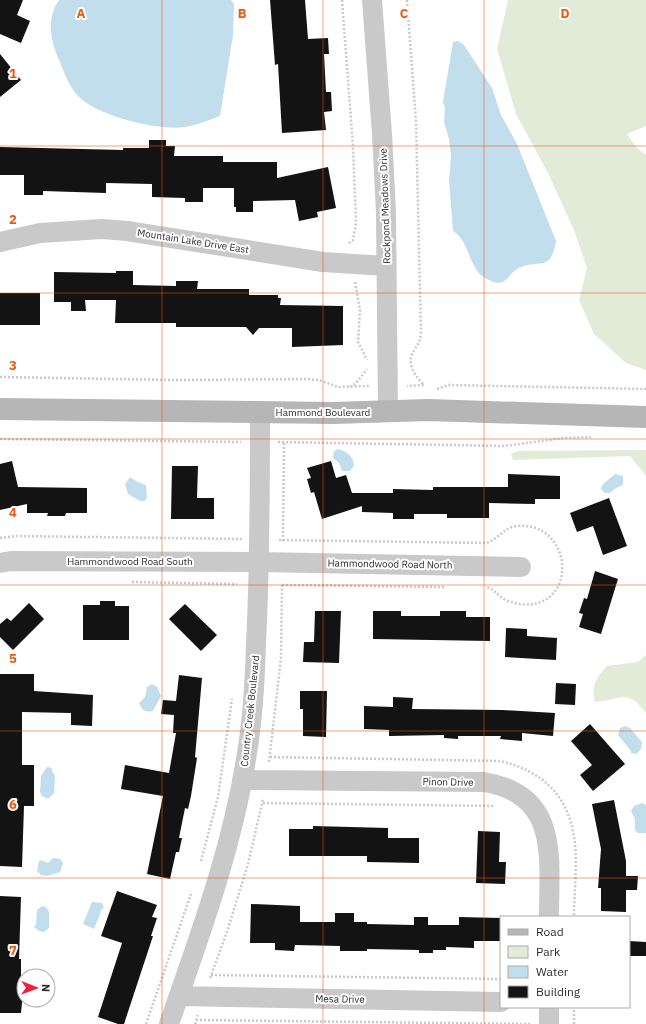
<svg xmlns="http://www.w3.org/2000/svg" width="646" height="1024" font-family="'IBM Plex Sans',sans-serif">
<rect width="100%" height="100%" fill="#fff"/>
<path fill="#e2ebd8" d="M508 0H646V126L627 134 637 148 646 155V370L626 363 594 334 579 300 587 268 574 230 548 173 516 114 497 49Z
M646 450V476L630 456 513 460 511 454 518 451Z
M646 655V713C626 687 622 700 595 702 590 687 597 677 607 666L638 662Z"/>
<path fill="#c2ddec" d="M59 0H231L234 4 233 35 220 116C209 120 197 125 185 127 158 131 97 116 78 96 68 85 63 69 57 55 50 38 47 17 59 0Z
M458 41 464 45 492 88 501 115 517 144 556 241C550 274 539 258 519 268 506 274 508 291 485 278 468 268 470 241 453 231L449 180 451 157 449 139 444 122 445 108 443 102 453 42Z
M338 449C347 451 354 457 354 466L350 471H342L339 463 333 458 334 451Z
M615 474 623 476V485L616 488 610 493H605L601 489 602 485Z
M130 477 138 482 146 485 147 498 145 501H140L128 494 125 484Z
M152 684 157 687 161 696 153 711C145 713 142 710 139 703L145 697 147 687Z
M625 726 630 728 642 742 641 749 636 754 631 753V751L618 735 620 728Z
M47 767 52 768V771L55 776 54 793 48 799 42 796 40 792 41 776Z
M642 803 646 805V833H638L635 830V819L631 811 634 806Z
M53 858 60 859 63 863 60 872 47 876 41 875 37 871 39 861 41 860 48 863Z
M92 902 102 903 104 908 102 909 94 929 83 924Z
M42 906 46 907 49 912V928L44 932 39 931 34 927 36 925 37 910Z"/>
<path fill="#131313" d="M0 0H23L17 15 30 21 21 43 0 34Z
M270 0H305L308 39 328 38 329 54H324L326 92H331L332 111 324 112 326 130 282 133 278 64 275 65Z
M0 54 21 80 0 97Z
M149 140H166V146H175L174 156H223V162H277V178L328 167 336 208 317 212 318 217 299 221 295 200 253 201V212H236V207H234V188H203V202H185V198L152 197V184L106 183V193L43 191V195H24V175H0V147L123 150V148H149Z
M116 271H133V285L176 286V281H198L197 289H249V295H278V298H281L280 305 343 306V345L292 347V328H259L253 335 246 327H176V323H115L116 300H85L86 311H71V302H54V272L116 273Z
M0 293H40V325H0Z
M12 461 18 487 87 488V513H66L65 516H47L48 513H27V504L0 510V464Z
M331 461 336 478 346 475 352 493H393V489L433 490V487H508V474L560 476V499H535V504L489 503V518H447V514H414V519H393V513L362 512V506L322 519 314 492 311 493 307 479 311 478 307 468Z
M172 466H198L197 498H214V519H171Z
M609 498 627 546 603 555 593 526 577 532 570 513Z
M595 571 618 579 601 634 579 627 583 614 579 613 584 598 587 599Z
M100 601H115V606H129V640H83V605H100Z
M29 603 44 619 13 650 0 637V624L7 618 11 621Z
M185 604 217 635 201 651 169 619Z
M315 611H341L339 663 303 662 304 642H314Z
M373 611H401V616H440V611H466V617H490V641L373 639Z
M506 628 527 629V636L557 638 556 660 505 657Z
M0 674H34V691L93 695 92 726 71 725V713L22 712V765H34V806H24L22 867 0 866Z
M179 675 202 678 195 757 197 758 191 796 188 809 185 808 179 838H182L179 852H176L170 879 147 874 163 796 121 789 125 765 169 773 176 733H173L174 715 161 714 163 700 176 701Z
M556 683 576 684 575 705 555 704Z
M300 691H327L326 737 303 736V709H300Z
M393 697 413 698 412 709 503 710 555 713 553 736 522 733V741L500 739 501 736H458V739L444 738V735L389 736V730L364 729V706L393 707Z
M590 724 625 764 593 791 580 775 592 765 571 741Z
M614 800 626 861V876H638L637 890H626V912L601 911V888H598L601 849 592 804Z
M313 826 388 828V838H419V863L367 862V856H289V829H313Z
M478 831 500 832 499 862H506L505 884 476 883Z
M117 891 157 905 152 917 157 918 151 936H153L124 1024H118L98 1017 122 943 101 936Z
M0 896 21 897 19 959H21V982H24L21 1013H0Z
M251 904 300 906V922H335V913H354V922H367V924L414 925V917H428V925H459V917L501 918V941H474V948L446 947V950H433V953H419V950L367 949V951H340V946L295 945 294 951 275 950V943H250Z
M629 941 646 942V956H629Z"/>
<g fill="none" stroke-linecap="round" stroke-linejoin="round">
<path stroke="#c9c9c9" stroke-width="2.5" stroke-dasharray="2 2" stroke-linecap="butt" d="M342 0 353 146 356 223 353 240 348 244
M407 0 416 122 421 333C420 345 414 348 411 357 409 368 417 378 424 385L407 386
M355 282 360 310 358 342 367 360
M0 377 174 380 305 379 319 380 338 387 370 386
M350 387 356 383 367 369
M437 389 448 385 646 389
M0 439 241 442
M278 442 504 446 564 438 591 437
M0 538 15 536 242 539
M279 540 486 543C498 540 504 527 517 526 568 521 579 595 534 604 524 606 509 603 501 597 496 593 493 589 486 587
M283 541 284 442
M132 582 237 584
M282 585 445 587
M270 757 500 761C541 770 568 795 574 837 578 859 574 893 574 917
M269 762 281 658 282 584
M263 803 494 806
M201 861 218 797 232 699
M211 975 501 979
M210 978 228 929 248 864 263 799
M196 1020 530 1024
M146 1024 191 894
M195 1024 198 1015
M574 1024V1007"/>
<path stroke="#c9c9c9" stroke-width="20" d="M372 0 382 134 386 213 388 412
M0 242 40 233 102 229 127 231 323 262 386 266
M0 563 11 561 259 562 521 567
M242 780 484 782C560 795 549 857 549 917
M179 996 501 1002
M549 1007V1024
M169 1024C200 935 233 846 247 753 253 717 255 680 256 643 260 566 260 489 260 411"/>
<path stroke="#b6b6b6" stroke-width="22" d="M0 409 333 413 428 410 646 417"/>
</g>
<path fill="none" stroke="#e8590c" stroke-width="1" stroke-opacity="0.55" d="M162 0V1024M323 0V1024M484 0V1024M0 146H646M0 293H646M0 439H646M0 585H646M0 731H646M0 878H646"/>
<g text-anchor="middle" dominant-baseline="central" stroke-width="4" stroke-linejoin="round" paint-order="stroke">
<g font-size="10" fill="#2c2c2c" stroke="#fff">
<text transform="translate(385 206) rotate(-92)">Rockpond Meadows Drive</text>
<text transform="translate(193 241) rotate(9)">Mountain Lake Drive East</text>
<text x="323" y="412">Hammond Boulevard</text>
<text x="130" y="561">Hammondwood Road South</text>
<text transform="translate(390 564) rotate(1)">Hammondwood Road North</text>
<text transform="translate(250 711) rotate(-84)">Country Creek Boulevard</text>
<text transform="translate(448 782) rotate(1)">Pinon Drive</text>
<text transform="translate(340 999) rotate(1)">Mesa Drive</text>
</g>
</g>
<g font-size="13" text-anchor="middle" font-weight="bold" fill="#e8590c" stroke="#fff" stroke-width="4" stroke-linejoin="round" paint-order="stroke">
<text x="81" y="18">A</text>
<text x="242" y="18">B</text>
<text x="404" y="18">C</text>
<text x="565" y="18">D</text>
<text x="13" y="78">1</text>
<text x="13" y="224">2</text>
<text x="13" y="370">3</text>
<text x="13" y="517">4</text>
<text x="13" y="663">5</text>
<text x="13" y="809">6</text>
<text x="13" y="955">7</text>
</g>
<rect x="500" y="916" width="130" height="92" fill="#ffffff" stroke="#ababab"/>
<rect x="508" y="929" width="20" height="6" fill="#b6b6b6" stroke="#ababab"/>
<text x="536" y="936" font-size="12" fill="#2c2c2c">Road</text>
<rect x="508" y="946" width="20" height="12" fill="#e2ebd8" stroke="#ababab"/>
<text x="536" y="956" font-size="12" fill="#2c2c2c">Park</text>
<rect x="508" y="966" width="20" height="12" fill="#c2ddec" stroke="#ababab"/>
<text x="536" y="976" font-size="12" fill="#2c2c2c">Water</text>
<rect x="508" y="986" width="20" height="12" fill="#131313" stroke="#ababab"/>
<text x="536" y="996" font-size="12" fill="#2c2c2c">Building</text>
<g transform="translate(36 988) rotate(91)"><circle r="19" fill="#ffffff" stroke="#ababab"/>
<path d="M0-3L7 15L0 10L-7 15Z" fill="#ee2237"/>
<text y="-6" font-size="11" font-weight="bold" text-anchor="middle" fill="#2c2c2c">N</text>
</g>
</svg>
